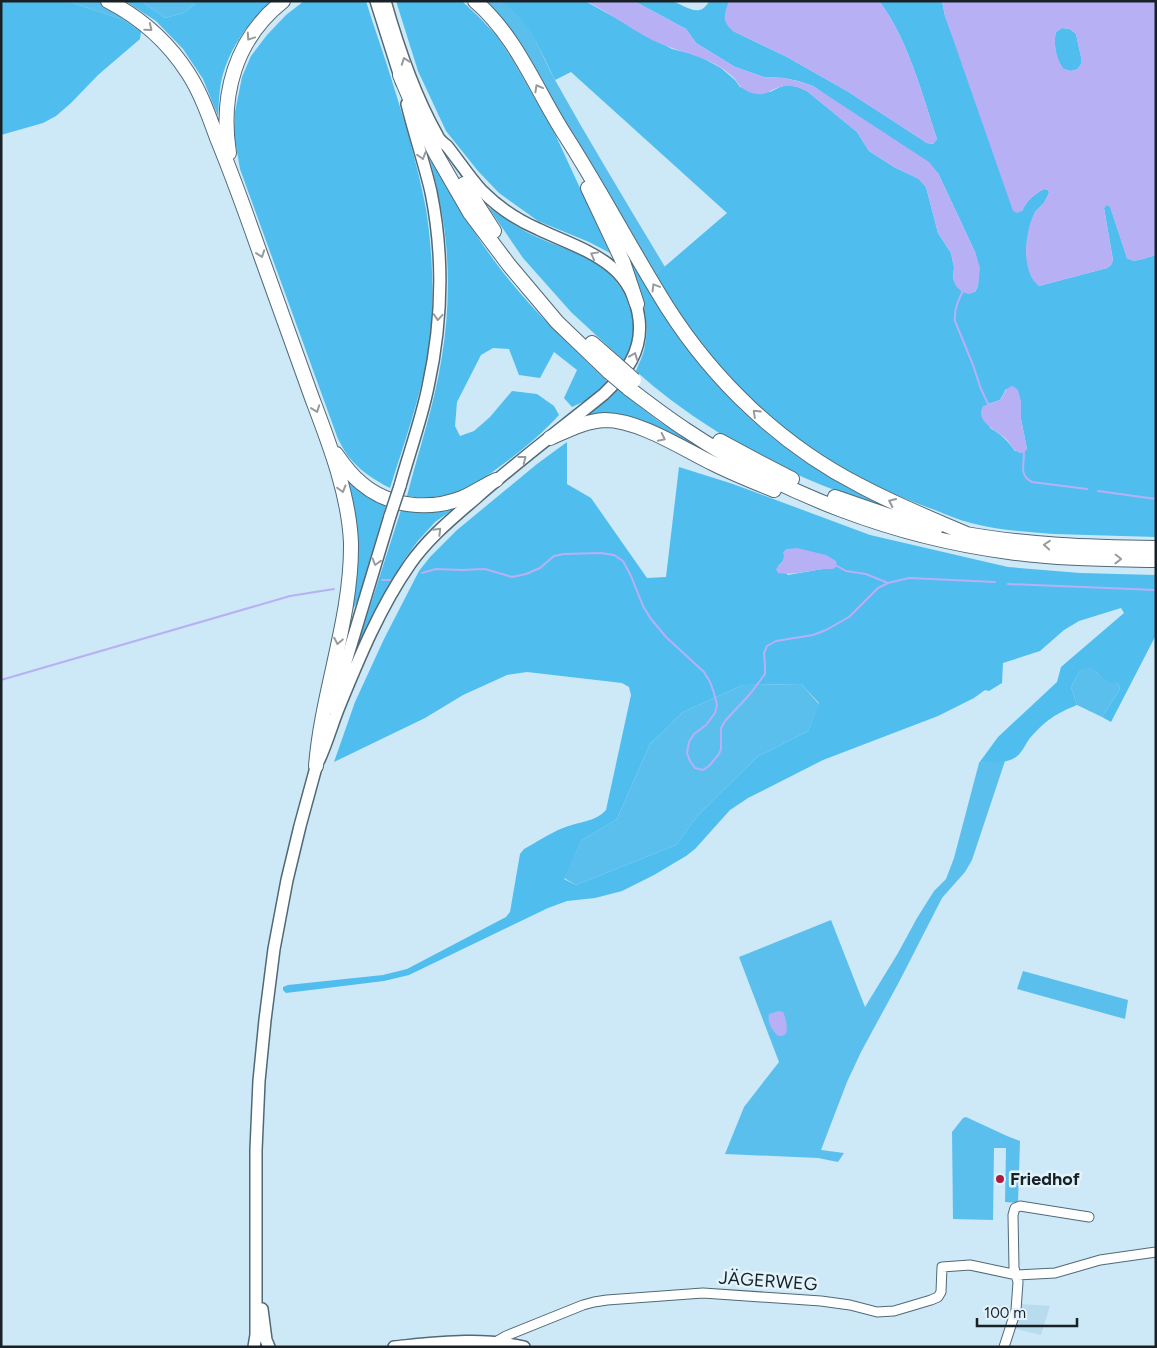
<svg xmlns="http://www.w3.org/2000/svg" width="1157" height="1348" font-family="Figtree,sans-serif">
<rect width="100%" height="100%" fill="#cde8f7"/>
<path fill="#b8dbee" d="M1020 1304 1050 1306 1041 1335 1016 1329Z"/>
<path fill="#5bbfee" d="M67 1H102L143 27 141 32 124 20Z
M141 1H195V4L183 13 165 18Z
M484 1C495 1 502 1 512 9 533 28 542 56 555 80 590 143 628 205 665 267L656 274 611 201 523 51Z
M1091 666 1098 674 1118 683 1120 689 1102 717 1077 705 1071 687 1080 671Z
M801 684 819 704 808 731 757 757 698 815 676 845 576 885 564 878 582 840 617 819 650 744 683 712 743 685Z
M1005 761 972 860 965 872 942 898 899 982 861 1052 847 1082 821 1150 844 1153 838 1162 818 1158 725 1154 744 1107 779 1062 739 957 831 920 865 1007 898 953 917 918 934 891 946 879 954 858 979 763Z
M1023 971 1128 1000 1125 1019 1017 989Z
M966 1117 1007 1136 1020 1141 1018 1203 1005 1202 1006 1148H994L993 1220 953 1219 952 1132 963 1118Z"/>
<path fill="#50bdef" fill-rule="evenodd" d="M1 1H67L124 20 141 32 140 39 98 75 71 103 56 116 43 123 1 135Z
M125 1H141L165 18 183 13 195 4V1H272C250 20 231 46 223 74 219 88 219 102 218 116L203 79 183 49 156 21Z
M304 1H366C374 28 384 54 392 81 405 123 418 166 426 209 433 253 435 309 428 353 420 399 404 444 390 488 374 480 359 470 348 456 344 451 341 444 338 439L240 169 234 134 235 112 242 77 251 56 267 35 286 15Z
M396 1H462L480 18 496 35 512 59 555 134 610 253 589 242 538 221 499 193 478 171 446 131 418 71Z
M498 1H585L672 49 697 55 721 68 735 80 740 87 770 92 780 87 787 85 798 87 807 91 857 132 869 151 894 167 919 179 926 187 938 233 951 253 954 267 953 279 975 292 978 286 979 268 975 252 938 173 813 86 798 81 784 78 764 77 735 67 696 43 686 29 634 1C646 1 659 0 670 1 684 3 699 21 709 1H729L726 11 733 31 787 57 847 91 927 143 933 144 937 139C922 94 908 39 879 1H942L945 16 1022 211C1027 200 1033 195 1044 189L1048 190 1049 193 1044 203 1035 212 1030 225 1027 241 1026 255 1039 286 1107 268 1111 265 1113 260 1104 208 1106 205 1110 206 1127 258C1134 264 1147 257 1156 255V537C1122 536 1088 535 1054 534 1026 532 998 530 971 523 959 520 947 515 935 510 834 474 753 416 690 329 677 311 667 292 656 274L727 213 571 72 555 80C543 56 532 28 512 10 508 6 503 4 498 1ZM1006 389 1021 401V419L1027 449 1015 451C1008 441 1001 434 990 428L988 404 1000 400Z
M1062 28 1070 29 1076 34 1081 57V64L1078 69 1071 71 1063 69C1056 60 1053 43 1056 32Z
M430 159C453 198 475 236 502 271 534 312 571 347 608 382L585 401 572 407 564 398 577 370 554 352 540 378 519 375 509 349 493 348 481 355 457 402 455 426 460 436 474 431 490 417 512 391 537 394 554 406 559 415C539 437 515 456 491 473 480 480 469 488 457 492 441 497 424 499 407 496 419 449 435 403 442 356 450 308 450 255 441 208 438 191 434 175 430 159Z
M488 207C504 218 519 229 537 237 552 244 568 249 583 256 615 271 642 307 632 343 630 349 627 355 624 361L571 312 523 258Z
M622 243C644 280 665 319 691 353 722 394 759 430 801 459 828 477 858 492 887 507 810 486 735 448 671 400 659 391 647 381 636 371 639 363 644 354 645 345 652 310 634 276 622 243Z
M617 389 657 420 682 436 737 469 644 423 582 418Z
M567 442V484L591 498 647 578 666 577 679 467 733 484 870 535 1008 567 1080 573 1156 575V635L1111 722 1102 717 1120 689 1118 683C1106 682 1099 675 1091 667L1080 671 1071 687 1077 705C1055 714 1046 720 1030 738 1026 743 1022 753 1016 757 1006 764 991 762 979 763L998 737 1057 682 1061 667 1124 613 1121 608 1079 621 1064 630 1040 651 1003 663 1002 683 989 691 985 690 974 698 938 716 823 760 748 798 730 810 695 849 686 856 654 875 622 891 595 898 567 901 548 908 409 975 384 981 286 993 283 990V987L288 985 383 975 407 969 506 917 510 912 520 854 524 849C537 842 550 833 563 828 577 822 596 822 606 810L631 695 629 687 622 683 527 672 507 675 463 695 425 718 334 762 355 702 384 639 419 571 430 557 457 530 537 464ZM787 549 833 569H822L788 575 778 566C783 562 785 559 784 552ZM801 684 819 703 808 731 757 757 698 815 676 845 576 885 564 879 582 840 617 819 650 744 683 712 743 685Z
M347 479 386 505 358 600 350 615C353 587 358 558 357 529 356 512 352 496 347 479Z
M455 508 435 522 417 542 404 560 358 644 401 510C423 513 434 512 455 508Z"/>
<path fill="#b7b0f5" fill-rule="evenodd" d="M585 1H634L686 29 696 43 735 67 764 77 784 78 797 81 813 86 929 162 938 173 975 252 980 268 978 286 975 292 969 294 962 292 956 286 953 279 954 267 951 253 938 233 926 187 919 179 894 167 869 151 857 132 807 91C800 88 793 85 785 86 770 87 768 99 749 92 742 89 739 85 735 79 731 75 725 70 720 67 698 54 675 51 652 40 629 28 609 12 585 1Z
M729 1H879C908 39 922 94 937 139L933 144 927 143 847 91 787 57 733 31C721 21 724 15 729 1Z
M942 1H1156V255C1147 257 1134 264 1127 258L1110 207 1107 205 1104 208 1113 260 1111 265 1107 268 1039 286C1020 272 1025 230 1035 212 1037 209 1041 207 1043 204 1045 201 1047 197 1049 193L1048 190 1044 189C1033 195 1027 200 1022 211L1017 213 1013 211 945 16ZM1062 28 1070 29 1076 34 1081 57V64L1077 69 1071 71 1064 69C1056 60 1053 43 1056 32Z
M1013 386 1018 390 1021 401V419L1027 449 1024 453C1014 454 1012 445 1006 439 997 430 974 422 983 406L1000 400C1004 395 1005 387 1013 386Z
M797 548 826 555 836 561 837 566 833 569C814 568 797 576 778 573L776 569C780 563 786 561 783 552L787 549Z
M779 1011 783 1012C786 1018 788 1028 786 1034L782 1036H778C772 1030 767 1022 769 1014Z"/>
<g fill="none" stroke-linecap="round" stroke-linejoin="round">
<path stroke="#b7b0f5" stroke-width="2" d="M963 291C958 301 954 309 955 321L973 365 981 389 989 406
M1024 453C1024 466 1019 475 1032 482L1087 489
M1098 491 1156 499
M837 566 846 571 866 574 888 583
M422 573 436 569 462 570 485 569 512 577 526 574 540 568 554 556 564 554 601 553 614 555 623 561 631 576 643 606 651 619 666 637 704 672 710 682 714 693 717 705 715 713 706 725 694 734 689 742 687 753 690 761 695 768 703 770 709 766 719 754 721 749V728L725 721 750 694 765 674V665L764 653 767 646 776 641 813 635 826 630 849 617 878 588 888 583 909 578 995 582
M382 580H390
M1008 584 1156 590
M1 680 290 596 334 589"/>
<defs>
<path id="minor" d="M494 1343 506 1336 583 1305 594 1302 607 1300 703 1293 821 1301 850 1305 877 1312 894 1311 931 1300 938 1297 941 1292 942 1267 970 1265 1017 1275 1055 1273 1100 1260 1156 1252
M1004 1347 1016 1310 1018 1282 1014 1268 1013 1215 1015 1208 1020 1206 1089 1217"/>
<path id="major" d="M376 1 402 83
M400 486C409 453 421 421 428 387 442 323 444 256 431 192 424 162 414 133 407 104
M332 708 390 516
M319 760C327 743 332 724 339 707 359 658 380 607 410 564 429 537 453 518 477 497 518 461 562 428 604 394 626 373 643 351 639 319 632 261 582 250 538 229 517 220 498 207 482 191 469 177 459 161 447 146 443 143 439 140 437 135 414 94 398 47 385 1
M262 1309 266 1340 269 1347
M254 1347 256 1335V1150L259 1081 265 1020 274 949 287 880 300 826 318 760
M394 1347C436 1343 482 1337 524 1347"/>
<path id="highway" d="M108 1C141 18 168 42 188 73 201 93 209 116 217 138 233 177 247 216 261 256 278 303 295 350 312 398 329 443 349 494 351 543 352 618 322 691 316 766
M475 1C517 37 536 90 565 135 601 191 632 251 667 307 714 381 781 445 859 485 894 504 932 519 969 535
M400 75 419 120 436 154 470 213 509 265 557 322 609 372
M229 153C220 95 235 39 283 1
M464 184 494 231
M588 188 623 262 637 304
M592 343 616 364
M628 388C647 402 666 417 686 430 782 494 894 537 1009 552 1057 559 1107 559 1156 560
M550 438C568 430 585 421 605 420 639 420 683 449 714 464 734 474 754 482 774 490
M720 441 759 462 792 479
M336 454C343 464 351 475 361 483 389 507 429 511 462 498 474 493 485 485 496 480
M835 497 890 516 936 528
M960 533C1025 545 1090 547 1156 548"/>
</defs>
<use href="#minor" stroke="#516976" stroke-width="11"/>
<use href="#major" stroke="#516976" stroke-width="14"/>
<use href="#highway" stroke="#516976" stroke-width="16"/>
<use href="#minor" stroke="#fff" stroke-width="9"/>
<use href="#major" stroke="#fff" stroke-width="11"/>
<use href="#highway" stroke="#fff" stroke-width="14"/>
<defs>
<path id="major-bridge" d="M390 516 400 486"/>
<path id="highway-bridge" d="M616 364 634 380
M609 372 628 388"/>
</defs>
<use href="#major-bridge" stroke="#516976" stroke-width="14" stroke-linecap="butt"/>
<use href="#highway-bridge" stroke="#516976" stroke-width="16" stroke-linecap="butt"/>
<use href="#major-bridge" stroke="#fff" stroke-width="11"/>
<use href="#highway-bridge" stroke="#fff" stroke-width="14"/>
</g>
<defs><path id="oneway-chevron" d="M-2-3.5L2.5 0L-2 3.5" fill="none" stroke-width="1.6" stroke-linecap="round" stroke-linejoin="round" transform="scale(1.25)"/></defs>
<g stroke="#979b9d">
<use href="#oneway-chevron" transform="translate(149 28) rotate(40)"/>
<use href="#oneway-chevron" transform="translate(250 37) rotate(124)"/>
<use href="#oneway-chevron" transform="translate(405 61) rotate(-110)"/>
<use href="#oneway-chevron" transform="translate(538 88) rotate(-119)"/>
<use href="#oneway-chevron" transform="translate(422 156) rotate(74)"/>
<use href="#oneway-chevron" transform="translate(261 254) rotate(70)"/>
<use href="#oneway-chevron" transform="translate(594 255) rotate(-151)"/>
<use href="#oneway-chevron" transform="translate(655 287) rotate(-121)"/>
<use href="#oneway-chevron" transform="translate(438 317) rotate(94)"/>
<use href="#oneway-chevron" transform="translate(634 356) rotate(-68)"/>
<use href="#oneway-chevron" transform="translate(316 409) rotate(70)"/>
<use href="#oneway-chevron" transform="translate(756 413) rotate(-137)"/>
<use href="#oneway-chevron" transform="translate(662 438) rotate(26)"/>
<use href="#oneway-chevron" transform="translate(523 459) rotate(-38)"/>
<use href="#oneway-chevron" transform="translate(342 489) rotate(75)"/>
<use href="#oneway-chevron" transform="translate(892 502) rotate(-155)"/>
<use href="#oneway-chevron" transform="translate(438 531) rotate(-45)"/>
<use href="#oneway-chevron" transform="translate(1047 545) rotate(-176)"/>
<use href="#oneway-chevron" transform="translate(1118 559) rotate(1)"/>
<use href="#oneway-chevron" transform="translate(376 562) rotate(107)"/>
<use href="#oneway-chevron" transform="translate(338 641) rotate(101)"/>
</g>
<circle fill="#af1b3f" stroke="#e3f3fc" stroke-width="2" cx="1000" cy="1179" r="5"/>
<g text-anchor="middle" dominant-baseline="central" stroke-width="5" stroke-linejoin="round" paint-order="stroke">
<g font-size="18" font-weight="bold" fill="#172126" stroke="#e3f3fc" text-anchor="start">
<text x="1010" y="1179">Friedhof</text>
</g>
<g font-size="18" fill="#172126" stroke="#e3f3fc">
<text transform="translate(768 1281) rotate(4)">JÄGERWEG</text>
</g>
</g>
<rect width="1157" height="1348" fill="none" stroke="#172126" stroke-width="5"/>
<path d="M977 1318v8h100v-8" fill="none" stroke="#172126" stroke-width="2.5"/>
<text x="984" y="1318" font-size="15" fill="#172126" stroke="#e3f3fc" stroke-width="4" paint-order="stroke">100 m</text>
</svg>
